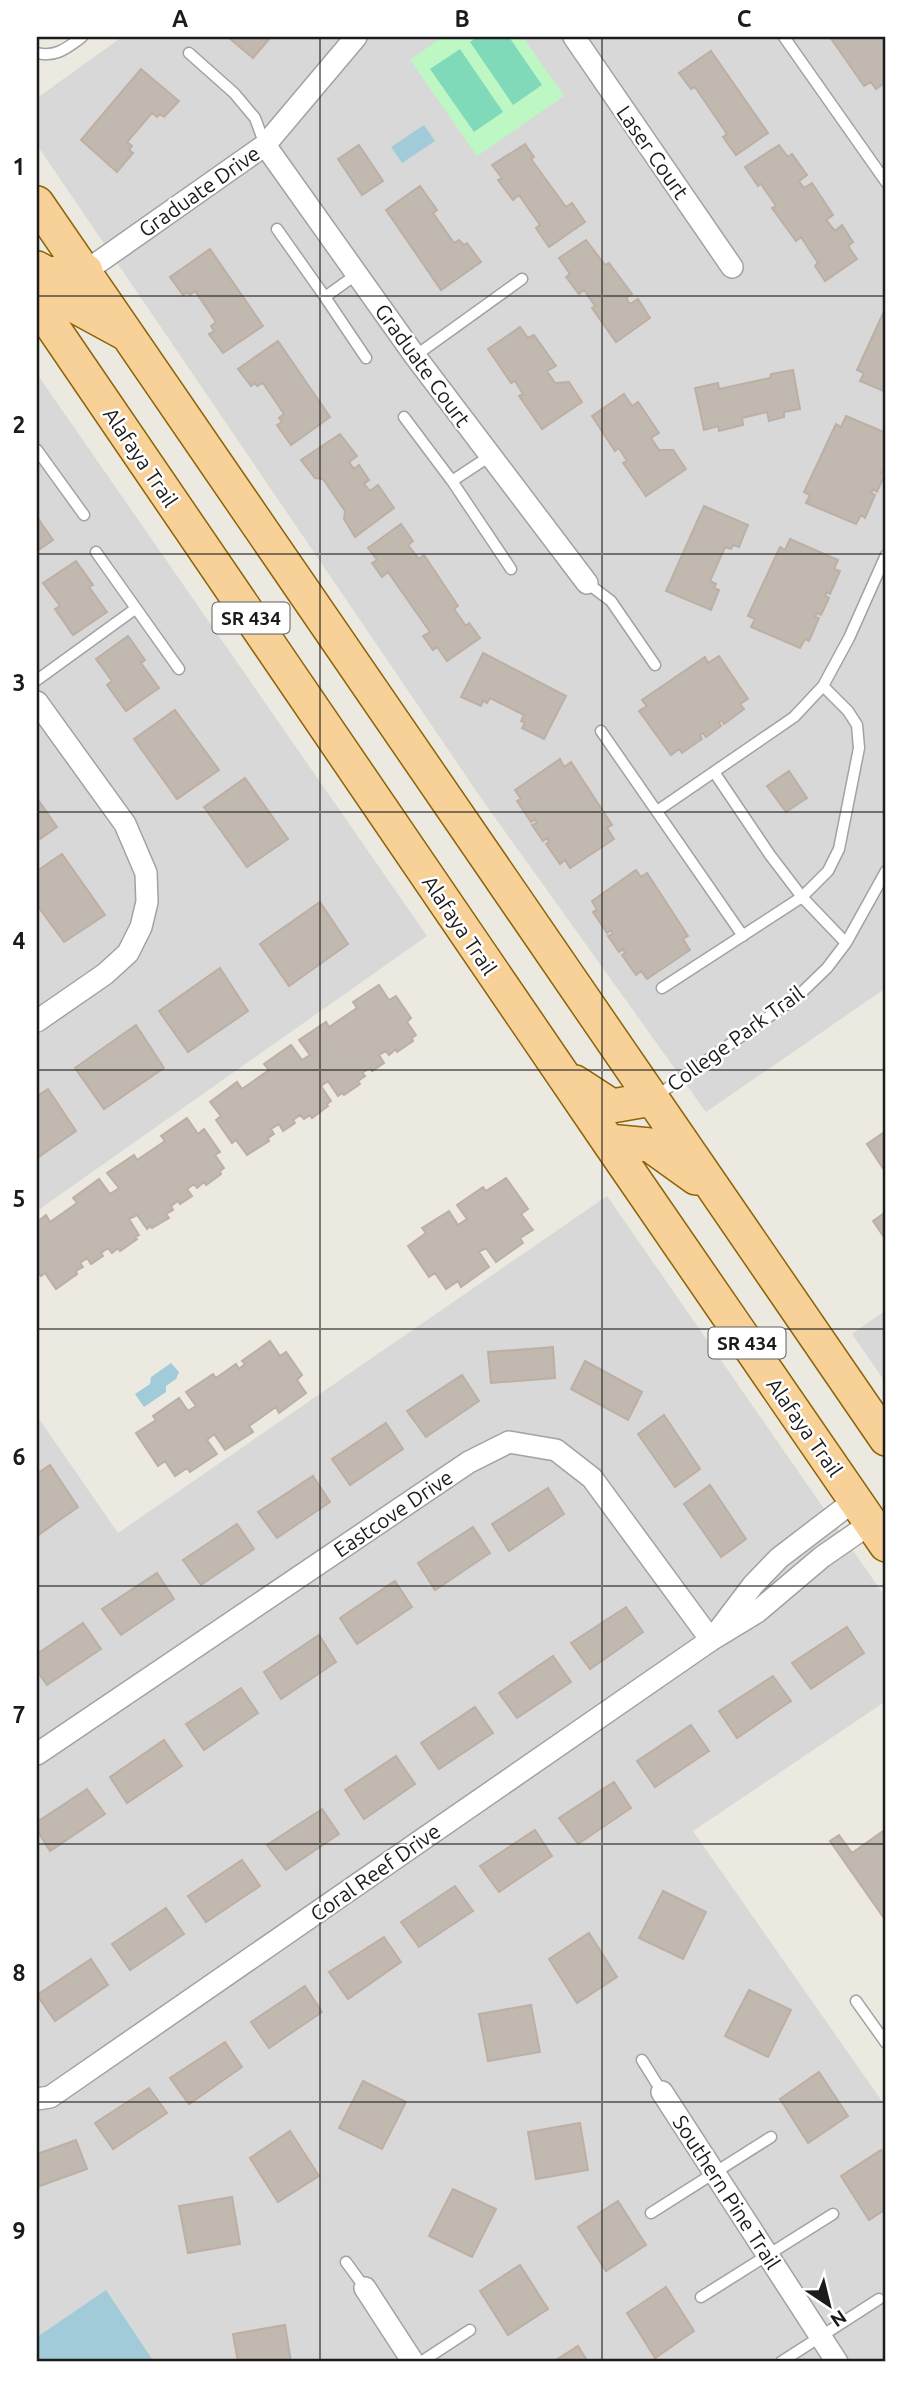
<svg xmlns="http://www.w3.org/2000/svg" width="923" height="2399" font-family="Ubuntu,sans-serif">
<rect width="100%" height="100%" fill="#ece9e0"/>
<path fill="#d9d8d8" d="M122 37H886V988L706 1112 481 798 37 145V98Z
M37 374 427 936 37 1211Z
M607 1196 886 1598V1701L693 1831 886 2107V2362H37V1416L118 1533Z
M886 1310V1383L852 1334Z"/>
<path fill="#bdf7c3" d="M442 37H523L564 96 477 156 410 60Z"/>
<path fill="#80dab9" d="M477 37H509L542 85 513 105 470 42Z
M460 49 503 112 474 132 430 69Z"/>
<path fill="#a2cbd9" d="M424 125 435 141 402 163 391 147Z
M171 1363 179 1372 176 1379 166 1386V1392L144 1407 135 1394 150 1384 151 1377Z
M106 2290 154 2362H37V2337Z"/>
<path fill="#c1b8b0" stroke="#bdafa4" stroke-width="2" d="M228 37H271L253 58Z
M830 37H886V82L876 89 871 82 864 86Z
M711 51 768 133 736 155 723 137 727 134 695 87 691 89 679 73Z
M141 69 179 101 164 117 160 114 157 117 152 113 127 142 132 146 129 150 133 153 117 172 81 140Z
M525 144 534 157 531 159 566 207 572 203 585 222 549 247 536 228 540 225 519 195 513 200 498 180 502 178 492 165Z
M359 145 383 181 362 195 338 159Z
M779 145 788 157 792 154 807 175 799 181 804 188 812 183 833 215 826 220 835 231 842 225 853 242 848 246 857 259 825 281 815 266 818 263 801 237 796 241 772 208 776 206 761 184 758 186 745 167Z
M420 186 437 210 433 213 454 243 459 240 464 245 467 243 481 262 441 290 386 210Z
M586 240 605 265 609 263 632 294 626 298 630 304 638 299 650 318 616 342 592 308 595 306 584 290 579 294 566 277 570 274 559 258Z
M210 249 263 326 223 353 209 334 214 331 211 326 216 322 195 291 190 295 187 292 183 295 170 277Z
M886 307V392L860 381 864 373 857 370Z
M520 327 528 338 534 335 556 366 547 371 555 383 569 382 582 402 542 429 519 396 523 394 515 381 511 383 488 349Z
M278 341 330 417 291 445 277 425 282 422 279 418 284 414 263 383 257 386 255 383 251 386 238 369Z
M793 370 800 409 784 412V417L769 421 767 412 742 418 743 425 719 431 718 426 704 430 695 388 718 383 719 389 770 378 771 374Z
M624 394 632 406 638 402 659 433 651 438 659 450H673L686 469 646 496 623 463 627 461 619 448 615 451 592 416Z
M846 416 886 433V470L883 469 881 473 885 474 877 492 873 489 871 493 875 495 865 518 861 515 856 524 806 503 810 495 804 492 836 424 841 427Z
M340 434 357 456 349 462 354 469 359 465 369 480 364 484 370 491 378 485 394 508 355 537 344 519 345 511 323 479 315 478 301 460Z
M704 506 748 525 739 547 733 545 731 549 725 547 710 581 716 584 714 588 719 590 711 610 666 591Z
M37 517 53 540 37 551Z
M401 524 413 541 408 545 419 559 424 555 458 606 454 609 466 626 469 623 480 638 447 661 437 647 433 650 423 636 430 632 388 572 382 577 372 563 377 560 368 548Z
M790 539 838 560 834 569 840 571 830 594 827 592 825 596 829 598 821 615 817 613 815 617 819 618 809 641 805 639 800 648 751 627 755 619 748 616 780 547 785 550Z
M76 561 93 585 89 587 107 612 73 635 55 609 60 606 43 583Z
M128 636 145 660 141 663 159 688 126 711 107 685 112 681 96 659Z
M483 653 566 696 544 739 522 728 525 723 521 721 524 715 490 698 487 703 483 701 481 706 461 697Z
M719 656 748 699 740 704 744 709 724 724 722 720 719 722 721 726 706 737 703 733 700 735 702 739 682 753 679 749 671 755 639 711 647 706 642 700 705 657 708 663Z
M175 710 219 770 177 799 134 739Z
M560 759 564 767 571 762 612 825 607 828 614 839 570 868 565 860 560 864 546 844 549 842 547 838 543 841 532 825 537 823 535 819 531 822 517 801 521 799 515 790Z
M789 771 807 798 786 812 767 786Z
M245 778 288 839 247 867 204 807Z
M37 798 57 827 37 841Z
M62 854 105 915 64 942 37 905V871Z
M636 870 641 877 647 873 688 936 683 939 690 950 647 979 641 971 636 975 622 955 625 953 623 949 619 952 608 936 613 934 611 930 607 933 593 912 597 910 592 901Z
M320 902 348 944 289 986 260 944Z
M220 968 248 1011 188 1052 159 1011Z
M379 985 389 1000 396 996 411 1018 407 1022 416 1035 412 1038 413 1041 397 1052 396 1049 389 1055 386 1051 379 1055 384 1063 372 1071 370 1068 362 1073 365 1076 358 1081 360 1084 344 1095 342 1093 338 1096 328 1081 321 1086 331 1101 327 1104 328 1106 312 1118 310 1115 304 1119 300 1115 293 1120 295 1123 283 1131 279 1124 271 1129 274 1134 268 1138 269 1141 247 1155 236 1140 232 1143 216 1120 221 1116 210 1102 237 1082 242 1089 269 1070 264 1064 291 1045 302 1060 310 1055 299 1040 326 1022 329 1027 357 1008 353 1002Z
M136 1025 164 1068 104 1109 75 1068Z
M48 1089 76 1131 37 1158V1096Z
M187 1118 198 1134 204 1129 220 1152 215 1155 224 1168 220 1171 221 1174 206 1185 204 1182 197 1188 194 1184 187 1189 192 1196 180 1204 178 1201 171 1206 173 1210 166 1214 169 1218 152 1228 150 1226 147 1229 137 1215 129 1219 139 1235 135 1237 137 1239 120 1251 118 1248 112 1253 108 1248 101 1253 103 1256 91 1264 87 1258 80 1263 83 1267 76 1271 77 1274 56 1289 45 1273 41 1276 37 1270V1222L46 1215 50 1222 77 1203 73 1198 99 1179 110 1194 119 1188 107 1173 134 1155 137 1160 165 1141 161 1136Z
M886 1131V1173L867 1144Z
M506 1178 528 1209 521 1214 533 1230 520 1238 523 1243 496 1262 486 1248 479 1252 489 1267 461 1287 458 1281 446 1289 435 1273 429 1277 408 1246 426 1233 422 1228 449 1211 458 1225 467 1219 457 1205 483 1187 486 1191Z
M886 1212V1240L873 1221Z
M270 1341 280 1356 286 1352 302 1375 297 1380 306 1393 279 1413 276 1407 249 1426 253 1432 225 1450 214 1434 207 1440 217 1454 190 1472 187 1468 175 1476 165 1461 158 1466 136 1433 156 1420 153 1416 179 1398 188 1411 196 1406 186 1392 213 1374 216 1378 236 1364 239 1369 245 1364 242 1361Z
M553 1347 555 1378 491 1383 488 1352Z
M585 1361 642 1392 628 1420 571 1389Z
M462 1375 479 1401 426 1437 407 1411Z
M664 1415 700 1469 675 1487 638 1434Z
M386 1423 403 1449 350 1485 332 1459Z
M50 1465 78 1507 37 1536V1474Z
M313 1476 330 1502 277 1538 258 1512Z
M710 1485 746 1539 721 1557 684 1504Z
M548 1488 564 1514 509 1551 492 1524Z
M237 1524 254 1549 201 1585 183 1560Z
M473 1527 490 1553 435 1590 418 1563Z
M157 1573 174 1599 121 1635 102 1609Z
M395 1581 412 1607 357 1644 340 1618Z
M626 1607 643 1632 590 1669 571 1643Z
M83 1623 101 1649 47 1685 37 1671V1654Z
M847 1627 864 1653 811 1689 792 1663Z
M319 1635 336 1662 281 1699 264 1672Z
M553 1656 571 1682 517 1718 499 1693Z
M773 1676 791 1701 737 1738 719 1711Z
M241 1688 258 1713 204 1750 186 1724Z
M475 1707 493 1733 439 1769 421 1743Z
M691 1725 709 1751 655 1787 637 1761Z
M164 1740 182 1766 127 1803 110 1777Z
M396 1756 415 1784 364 1819 345 1790Z
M614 1782 631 1808 578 1844 559 1818Z
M87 1789 105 1814 50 1851 37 1830V1822Z
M322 1809 339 1834 286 1870 267 1845Z
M886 1829V1921L830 1841 839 1835 852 1853Z
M535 1830 552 1856 499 1892 480 1866Z
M242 1860 260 1886 206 1922 188 1896Z
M455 1886 473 1911 419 1947 401 1922Z
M663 1891 706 1912 683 1959 639 1938Z
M166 1908 184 1934 130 1970 112 1944Z
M589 1933 617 1977 577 2003 549 1959Z
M384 1937 401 1962 348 1999 329 1972Z
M91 1959 108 1985 55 2021 37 1995Z
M305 1986 322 2012 269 2048 251 2022Z
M749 1990 791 2010 768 2057 725 2036Z
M531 2005 540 2052 488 2061 479 2014Z
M225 2042 242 2067 189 2104 170 2078Z
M819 2072 848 2116 808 2143 780 2099Z
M363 2081 406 2102 382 2149 339 2128Z
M149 2088 167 2113 113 2149 95 2123Z
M580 2123 588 2170 536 2179 528 2132Z
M290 2131 319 2176 278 2202 250 2158Z
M76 2140 87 2169 37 2187V2154Z
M881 2150 886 2158V2209L869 2220 841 2176Z
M453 2189 496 2209 472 2257 429 2236Z
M232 2197 240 2244 188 2253 179 2206Z
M618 2201 646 2245 606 2271 578 2227Z
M520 2265 548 2309 508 2335 480 2291Z
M666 2287 694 2331 655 2358 627 2313Z
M285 2325 291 2362H238L233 2334Z
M578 2346 588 2362H553Z"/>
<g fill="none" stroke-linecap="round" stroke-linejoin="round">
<defs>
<path id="service" d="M784 37 886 182
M37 53C56 58 68 47 82 37
M189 53 234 93 255 118 265 145
M277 229 325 297 357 274
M325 297 366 358
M415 356 522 279
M404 417 452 481
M37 450 84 515
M490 456 452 481 511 569
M96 552 179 669
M587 583 611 601 655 665
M37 680 135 609
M601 731 743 936
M714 772 770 855 802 897 846 943
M657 811 794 717 823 686 849 638 886 555
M662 988 802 897 828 871 839 849 859 748 857 725 848 711 823 686
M655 1097 798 996 827 968 846 943 886 871
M856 2001 886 2043
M642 2060 662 2092
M651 2213 771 2137
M346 2262 365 2288
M701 2297 833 2214
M421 2362 470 2330
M781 2362 879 2299"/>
<path id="minor" d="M574 37 732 267
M265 145 415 356 587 583
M86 271 265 145 356 37
M37 702 125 824 146 873 147 902 141 927 128 953 105 974 37 1021
M719 1630 753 1585 779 1558 855 1500
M37 1754 469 1462 509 1442 556 1450 592 1478 711 1640
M662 2092 837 2362
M37 2099 50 2097 711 1640 757 1612 822 1557 871 1523
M365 2288 413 2362"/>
<path id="primary" d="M37 203 886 1439
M37 268 48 274 86 271
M37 304 608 1141 886 1545
M38 306 69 303 126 334
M575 1082 612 1106 652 1099
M608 1141 650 1145 696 1178"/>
</defs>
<use href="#service" stroke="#a2a2a2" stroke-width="13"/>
<use href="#minor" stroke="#a2a2a2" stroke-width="24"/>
<use href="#primary" stroke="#8d6305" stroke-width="36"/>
<use href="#service" stroke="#fff" stroke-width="10"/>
<use href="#minor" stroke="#fff" stroke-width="21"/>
<use href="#primary" stroke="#f8d199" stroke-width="33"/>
</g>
<path fill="none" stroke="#1b1b1b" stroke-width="2" stroke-opacity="0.55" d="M320 37V2362M602 37V2362M37 296H886M37 554H886M37 812H886M37 1070H886M37 1329H886M37 1586H886M37 1844H886M37 2102H886"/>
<g text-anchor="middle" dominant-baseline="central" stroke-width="5" stroke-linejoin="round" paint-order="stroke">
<g fill="#fff" stroke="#5f5f5f" stroke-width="2">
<rect x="212.5" y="602.5" width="77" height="31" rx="5"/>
<rect x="708.5" y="1327.5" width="77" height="31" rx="5"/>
</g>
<g font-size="19" font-weight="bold" fill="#1b1b1b">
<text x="251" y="618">SR 434</text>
<text x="747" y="1343">SR 434</text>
</g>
<g font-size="21" fill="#1b1b1b" stroke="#fff">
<text transform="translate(653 152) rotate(55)">Laser Court</text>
<text transform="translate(199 191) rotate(-35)">Graduate Drive</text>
<text transform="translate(423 365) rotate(54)">Graduate Court</text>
<text transform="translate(141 457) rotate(56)">Alafaya Trail</text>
<text transform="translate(460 925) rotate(56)">Alafaya Trail</text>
<text transform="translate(735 1038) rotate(-36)">College Park Trail</text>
<text transform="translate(805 1427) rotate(55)">Alafaya Trail</text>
<text transform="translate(393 1513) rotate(-34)">Eastcove Drive</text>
<text transform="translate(375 1872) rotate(-35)">Coral Reef Drive</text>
<text transform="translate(727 2192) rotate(57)">Southern Pine Trail</text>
</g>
</g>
<rect width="923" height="2399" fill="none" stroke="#ffffff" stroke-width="77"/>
<g transform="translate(829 2305) rotate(145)" stroke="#ffffff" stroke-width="5" paint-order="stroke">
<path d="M0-5L12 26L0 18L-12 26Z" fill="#1b1b1b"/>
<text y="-10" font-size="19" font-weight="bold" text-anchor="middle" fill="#1b1b1b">N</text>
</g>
<rect x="38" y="38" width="846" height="2322" fill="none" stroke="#1b1b1b" stroke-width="2.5"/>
<g font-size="23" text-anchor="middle" font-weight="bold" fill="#1b1b1b">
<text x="180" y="27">A</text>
<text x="462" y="27">B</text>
<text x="744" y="27">C</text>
<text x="19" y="175">1</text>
<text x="19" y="433">2</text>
<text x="19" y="691">3</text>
<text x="19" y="949">4</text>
<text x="19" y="1207">5</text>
<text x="19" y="1465">6</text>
<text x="19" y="1723">7</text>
<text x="19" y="1981">8</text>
<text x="19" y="2239">9</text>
</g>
</svg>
